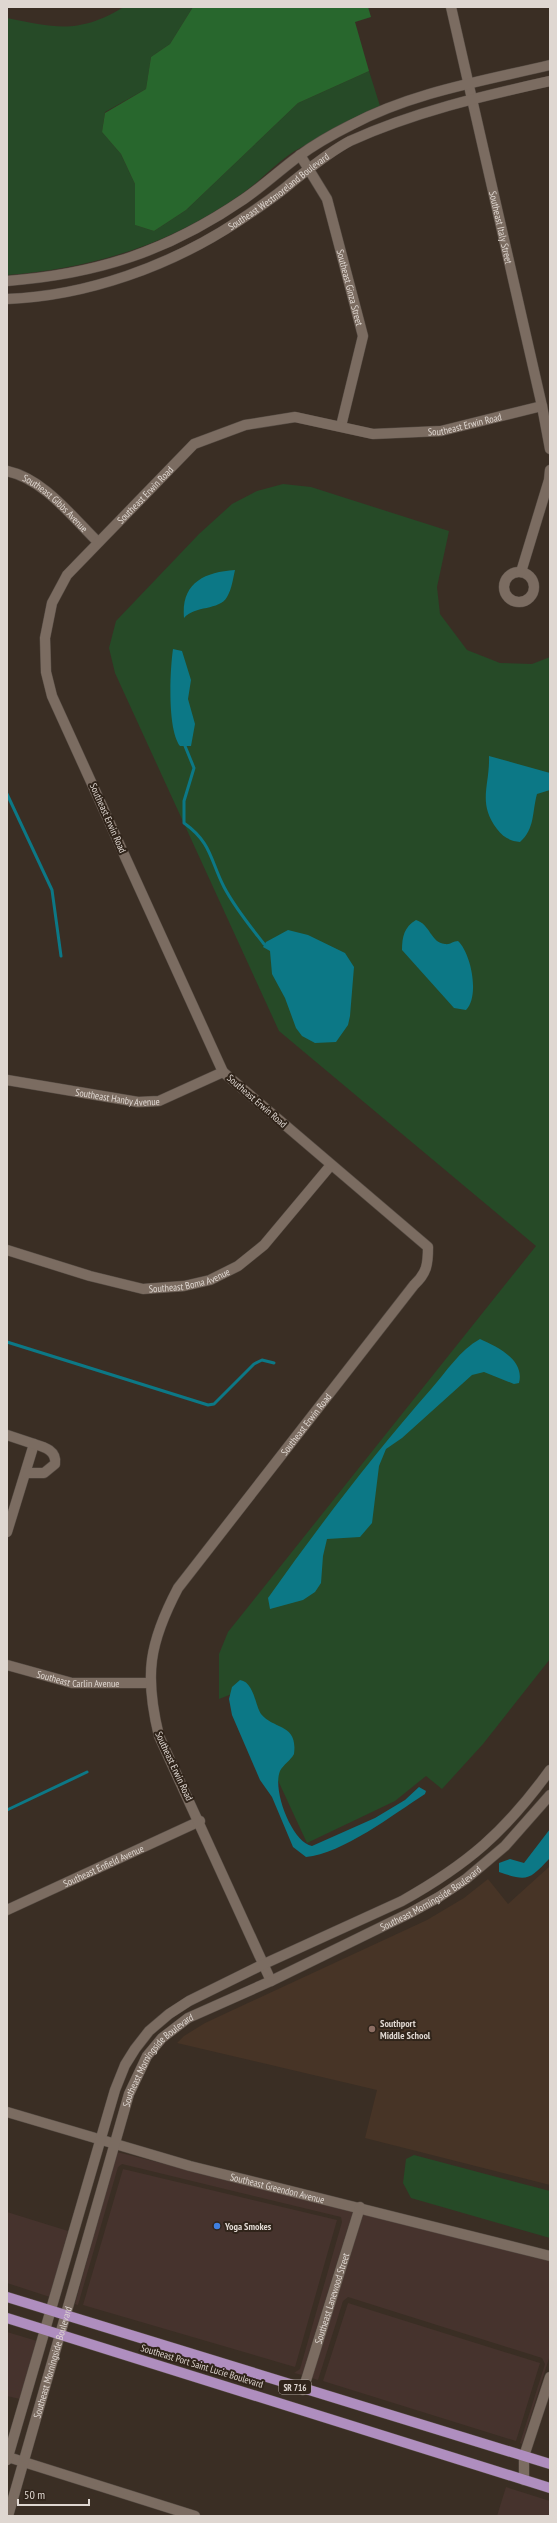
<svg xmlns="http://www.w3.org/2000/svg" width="557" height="2523" font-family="'PT Sans Narrow',sans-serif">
<rect width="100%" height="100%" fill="#3a2e24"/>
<path fill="#46332d" d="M117 2152 353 2211 302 2375 294 2373 300 2369 342 2222 341 2217 122 2164 118 2167 78 2305 75 2304Z
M123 2169 337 2220 295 2367 83 2305Z
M7 2212 68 2231 50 2297 7 2283Z
M363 2214 550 2261V2355L522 2444 520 2443 545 2364 542 2358 348 2297 343 2301 318 2380 312 2378Z
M348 2303 540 2363 516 2441 323 2381Z
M7 2332 37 2341 20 2399 7 2396Z
M506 2487 550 2501V2516H497Z"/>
<path fill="#473426" d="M550 1866V2185L365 2138 377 2090 177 2043 184 2036 205 2023 427 1920 464 1898 488 1879 508 1904Z"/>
<path fill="#264a27" d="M124 7H193L170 44 151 57 146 89 105 112 102 132 121 154 135 184V225L154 231 186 210 298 103 369 71 380 106C351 118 326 135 300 148 279 159 262 180 243 193 171 244 95 268 7 275V18C57 28 78 34 124 7Z
M283 484 311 487 449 531 437 587 440 614 467 650 500 663 532 664 550 657V1659L483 1744 442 1789 426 1776 395 1801 307 1843 237 1692 219 1699V1654L228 1632 536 1246 279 1031 115 673 109 648 116 621 199 534 232 504 257 491Z
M414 2155 550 2191V2238L411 2198 403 2183 406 2159Z"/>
<path fill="#28672d" d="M193 7H368L371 17 355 22 369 71 298 103 186 210 154 231 135 225V184L121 154 102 132 105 113 146 89 151 57 170 44Z"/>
<path fill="#0c7886" d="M235 570C233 578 232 589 227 597 219 611 195 605 184 618 181 584 203 572 235 570Z
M173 649 182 651 191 680 188 699 195 724 191 746H180C167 729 170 670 173 649Z
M489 756 550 773V790L537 794C532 812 535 829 520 842 510 841 503 837 497 829 477 802 490 786 489 756Z
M416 920C430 924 431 943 445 944 450 945 453 941 458 941 471 953 480 996 466 1010L454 1008 402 950C402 937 404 927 416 920Z
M288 930 308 935 345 953 354 967 350 1016 348 1025 336 1042 315 1043 302 1036 296 1028 285 998 272 974 270 951 263 947 266 942Z
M480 1339C498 1347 525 1360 519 1383L514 1384 484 1372 472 1375 402 1438 386 1449 379 1466 372 1523 360 1537 327 1539 323 1556 321 1583 315 1592 303 1600 270 1609 268 1598C319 1526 373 1455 432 1388 446 1372 460 1350 480 1339Z
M240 1680C254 1682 255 1705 261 1714 274 1730 298 1723 294 1754 291 1760 283 1765 280 1771 272 1790 292 1842 312 1846L375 1818 405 1800 419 1787 426 1791 425 1794C394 1814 342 1854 306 1857L293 1847 272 1797 260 1780 232 1715 229 1699 232 1687Z
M550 1829V1858C529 1880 528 1882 499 1872V1863L510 1859 524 1863Z"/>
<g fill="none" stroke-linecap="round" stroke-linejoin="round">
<path stroke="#0c7886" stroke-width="3" d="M185 746 194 768 184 801V823C212 843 210 860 224 887 235 908 250 926 264 944
M7 794 52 890 61 956
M7 1342 208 1405 214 1404 254 1364 262 1360 274 1363
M7 1810 87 1772"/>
<defs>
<g id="minor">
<path id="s1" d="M451 7 542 406 550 449"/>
<path id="s2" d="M300 155 327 199 363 336 341 426"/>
<path d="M7 281C98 274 168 251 244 199 263 186 280 170 299 156 315 144 333 134 351 125 413 92 483 81 550 65"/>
<path id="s3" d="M7 299C87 296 170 266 237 222 255 210 275 197 291 183 310 168 329 152 350 141 414 112 482 96 550 81"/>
<path id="s4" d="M7 471C44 479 72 517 98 542"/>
<circle cx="519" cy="587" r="15"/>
<path d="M521 572 549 480 550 470"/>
<path id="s5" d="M7 1080 138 1102 159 1101 223 1072"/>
<path id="s6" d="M7 1250 90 1276 143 1289 184 1286 210 1280 238 1266 264 1245 331 1165"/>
<path d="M7 1435 34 1444 7 1532"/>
<path d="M26 1473H44L55 1464C57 1451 45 1447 34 1444"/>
<path id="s7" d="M7 1665 72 1683H150"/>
<path id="s8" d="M7 1910 200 1821"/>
<path id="s9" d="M271 1981 159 1736C144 1675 149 1643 178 1588L414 1285C427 1273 428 1264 428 1247L223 1072 52 696 46 672 45 638 52 603 67 575 194 444 245 425 295 417 373 434 441 431 542 406"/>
<path id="s10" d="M7 2112 190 2166 550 2256"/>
<path id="s11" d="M303 2390 360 2207"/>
<path d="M8 2457 195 2516"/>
<path d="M7 2460 115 2090 125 2065 135 2049 149 2031 169 2014 189 2001 264 1964 402 1901C468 1864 505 1832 550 1770"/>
<path d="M524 2480V2456L550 2377"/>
<path id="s12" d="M8 2516 129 2094 147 2056 162 2038 188 2018 271 1981 410 1913 439 1897 466 1879 505 1846 550 1795"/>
</g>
<path id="major" d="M7 2297 550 2464
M7 2318 550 2488"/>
</defs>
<use href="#minor" stroke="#564c44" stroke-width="11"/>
<use href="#major" stroke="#564c44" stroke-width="11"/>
<use href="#minor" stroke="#7b6c61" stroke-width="10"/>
<use href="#major" stroke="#af8ebf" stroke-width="10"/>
</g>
<circle fill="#8d6e63" stroke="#30241a" stroke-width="1.5" cx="372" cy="2029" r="4"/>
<circle fill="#3f7fe0" stroke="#30241a" stroke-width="1.5" cx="217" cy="2226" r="4"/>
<g text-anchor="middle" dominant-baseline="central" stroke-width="4" stroke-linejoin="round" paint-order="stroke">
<rect fill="#30241a" stroke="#aaa19a" stroke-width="1" x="279" y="2380" width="32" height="14" rx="3"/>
<g font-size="9" font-weight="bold" fill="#dfd7d1">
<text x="295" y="2387">SR 716</text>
</g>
<g font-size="10" fill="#dfd7d1" stroke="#30241a">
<text stroke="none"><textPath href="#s3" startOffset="297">Southeast Westmoreland Boulevard</textPath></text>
<text stroke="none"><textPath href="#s1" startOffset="226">Southeast Italy Street</textPath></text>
<text stroke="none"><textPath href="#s2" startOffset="143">Southeast Ginza Street</textPath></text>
<text stroke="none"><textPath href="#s9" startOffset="2118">Southeast Erwin Road</textPath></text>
<text stroke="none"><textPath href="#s9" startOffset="1770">Southeast Erwin Road</textPath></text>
<text stroke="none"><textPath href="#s4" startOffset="59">Southeast Gibbs Avenue</textPath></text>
<text transform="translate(108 818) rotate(66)">Southeast Erwin Road</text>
<text stroke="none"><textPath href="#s5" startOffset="112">Southeast Hanby Avenue</textPath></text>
<text transform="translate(257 1101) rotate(41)">Southeast Erwin Road</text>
<text stroke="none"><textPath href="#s6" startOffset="189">Southeast Boma Avenue</textPath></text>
<text stroke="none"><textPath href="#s9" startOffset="631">Southeast Erwin Road</textPath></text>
<text stroke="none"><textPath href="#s7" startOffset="73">Southeast Carlin Avenue</textPath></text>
<text transform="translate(174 1766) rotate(65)">Southeast Erwin Road</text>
<text stroke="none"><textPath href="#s8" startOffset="106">Southeast Enfield Avenue</textPath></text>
<text stroke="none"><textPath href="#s12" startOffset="808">Southeast Morningside Boulevard</textPath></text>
<text stroke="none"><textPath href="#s12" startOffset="484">Southeast Morningside Boulevard</textPath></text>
<text stroke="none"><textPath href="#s10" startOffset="281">Southeast Greendon Avenue</textPath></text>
<text stroke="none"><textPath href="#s11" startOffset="96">Southeast Lanewood Street</textPath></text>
<text stroke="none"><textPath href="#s12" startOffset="160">Southeast Morningside Boulevard</textPath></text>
<text transform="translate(202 2366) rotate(17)">Southeast Port Saint Lucie Boulevard</text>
</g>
<g font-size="10" font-weight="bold" fill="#dfd7d1" stroke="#30241a" text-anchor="start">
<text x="380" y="2023">Southport<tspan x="380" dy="12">Middle School</tspan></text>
<text x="225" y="2226">Yoga Smokes</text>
</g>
</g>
<rect width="557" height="2523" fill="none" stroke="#dfd7d1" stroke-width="16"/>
<path d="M18 2499v6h71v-6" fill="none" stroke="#dfd7d1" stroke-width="2"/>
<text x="24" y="2499" font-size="12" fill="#dfd7d1" stroke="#30241a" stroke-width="3" paint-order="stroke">50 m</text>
</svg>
